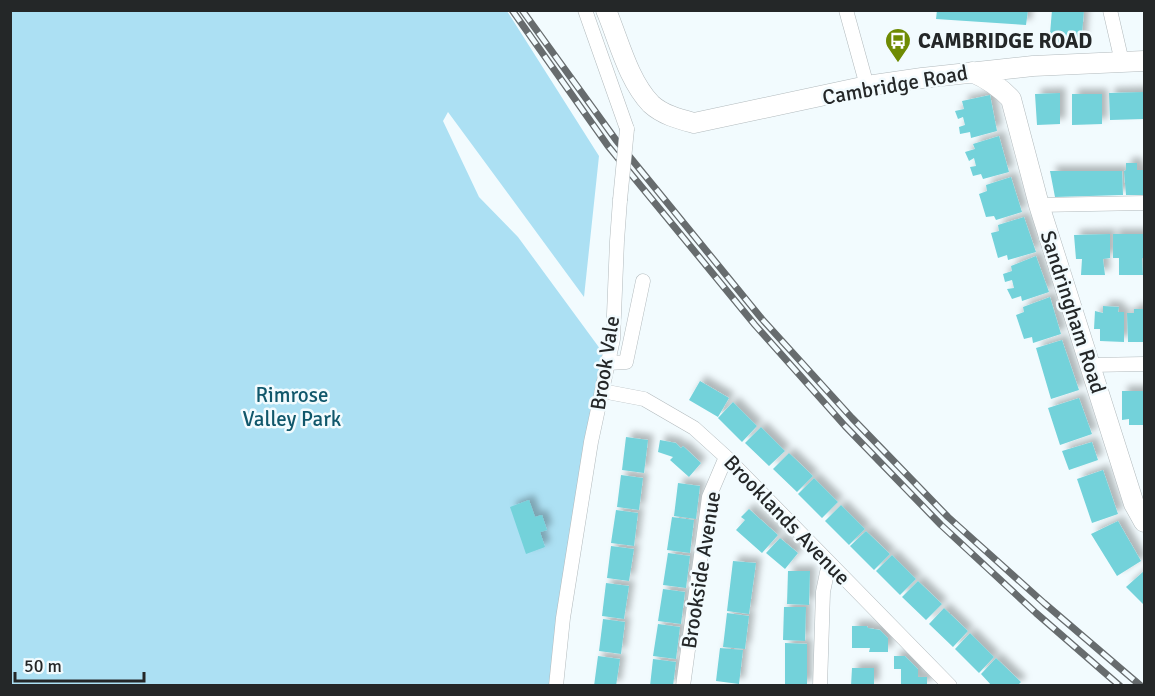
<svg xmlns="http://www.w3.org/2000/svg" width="1155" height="696" font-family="Signika,sans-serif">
<defs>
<filter id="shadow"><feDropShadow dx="5.5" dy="-5.5" stdDeviation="3" flood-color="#0004"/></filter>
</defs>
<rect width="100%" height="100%" fill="#f2fbfe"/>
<path fill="#ace0f3" d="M10 11H507L599 156 584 297 448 112 443 121 479 197 518 237 598 346 608 363 556 685H11Z"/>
<path fill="#73d2da" filter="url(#shadow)" d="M937 10H1028L1026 25 936 19Z
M1052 10H1084L1081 46 1056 44 1058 34H1050Z
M1144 92V119L1110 120 1109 93Z
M1060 93V124L1037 125 1035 94Z
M1072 94H1102V124L1072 125Z
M990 95 997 131 971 138 970 132 960 134 959 127 965 125 963 117 958 119 955 111 964 109 962 101Z
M999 136 1009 172 983 179 981 174 973 176 970 167 976 166 974 158 969 161 965 152 975 149 973 144Z
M1126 163H1137V170H1144V195H1126L1124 171 1126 170Z
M1050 171H1122L1123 195 1055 197Z
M1011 177 1022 212 996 220 994 216 986 217 979 194 987 191 986 185Z
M1024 217 1036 252 1008 260 1007 255 998 258 991 233 999 231 998 225Z
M1110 234V258L1103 259 1105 275H1081L1082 259H1076L1074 235Z
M1113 234H1144V258H1142L1143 275H1119V258H1113Z
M1036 256 1049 292 1022 301 1021 296 1012 299 1007 289 1014 288 1012 280 1005 282 1003 274 1012 271 1011 266Z
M1050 297 1061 334 1033 343 1032 337 1024 339 1016 315 1024 312 1023 307Z
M1103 306 1119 307 1118 312H1124V342L1100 341V329H1094L1095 311 1103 313Z
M1134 309H1144V342H1128L1127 313H1134Z
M1062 340 1079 390 1051 399 1036 348Z
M700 381 729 398 718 417 689 400Z
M1122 391H1144V425H1129V419L1122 420Z
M1079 398 1092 434 1060 445 1048 408Z
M733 402 757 426 742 442 718 418Z
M761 427 785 451 769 466 745 443Z
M626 437 648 440 644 473 622 470Z
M660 440 676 443 681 448 683 446 701 463 689 477 670 460 673 457 658 452Z
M1092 442 1098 460 1069 470 1062 451Z
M789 453 813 476 797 492 773 469Z
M1103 470 1118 514 1092 523 1077 479Z
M621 475 643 478 639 510 617 507Z
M814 478 838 502 822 518 798 494Z
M678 483 700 486 696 519 674 516Z
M529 500 535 517 542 515 547 530 540 532 545 547 526 554 510 507Z
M841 505 865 529 849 545 825 521Z
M749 509 778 535 762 553 736 530 745 520 741 517Z
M616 510 638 513 634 546 611 543Z
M672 517 694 520 690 553 667 550Z
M1118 521 1141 561 1117 576 1091 534Z
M866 531 890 554 874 570 850 546Z
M780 538 798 553 785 569 766 553Z
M611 546 634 549 629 581 607 578Z
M668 553 690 556 686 588 663 585Z
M892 555 916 579 900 595 876 571Z
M733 561 756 563 749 614 727 611Z
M788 571H810L809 605 787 604Z
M1144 571V605L1126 587Z
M918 581 942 604 926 620 902 597Z
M606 583 629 586 624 619 602 616Z
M663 589 685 592 681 624 658 621Z
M784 607H806L805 641 783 640Z
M944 608 968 631 953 647 929 624Z
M727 613 749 616 745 649 723 647Z
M603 619 625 622 621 654 599 651Z
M658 624 680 627 676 659 653 656Z
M852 626H867L868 628 880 630 888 638V652H869L870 648H852Z
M970 633 994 657 979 673 955 649Z
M785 643 807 644V686H785Z
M720 648 743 650 739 684 716 681Z
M598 656 620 659 616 686H594Z
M894 656H905L918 669V677H927V686H906V684H901V669H894Z
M996 658 1021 682 1017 686H992L981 674Z
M653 659 676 662 673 686H650Z
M852 668H874V686H851Z"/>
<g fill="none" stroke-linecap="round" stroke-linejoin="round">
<defs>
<path id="minor" d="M585 10 627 129
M846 10 867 86
M1110 10 1122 62
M1039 205 1144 203
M608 363 626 362 643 281
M1091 365 1144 364
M602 391 644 399 694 428 726 457 950 686
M556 686 563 618 591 442 613 339 617 241 620 200
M683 686 709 497 726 457
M820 686 823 592 829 563"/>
<path id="secondary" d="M606 10C619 41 628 80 651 104 663 115 679 119 694 123L867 86 922 78 1033 66 1144 61
M972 72C988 79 999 86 1011 99L1039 205 1134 504 1144 522"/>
</defs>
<use href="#minor" stroke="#b2babd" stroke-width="15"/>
<use href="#secondary" stroke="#b2babd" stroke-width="21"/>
<use href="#minor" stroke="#fff" stroke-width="14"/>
<use href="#secondary" stroke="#fff" stroke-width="20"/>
<defs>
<path id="rail" d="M512 10 608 146 755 325 845 426 941 525 1036 613 1120 686
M522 10 616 140 762 319 852 418 948 517 1044 603 1141 686"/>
</defs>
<use href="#rail" stroke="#676c6e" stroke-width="7"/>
<use href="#rail" stroke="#f2fbfe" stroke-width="4.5" stroke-dasharray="14" stroke-linecap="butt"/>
<defs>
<path id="minor-bridge" d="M620 200 627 129"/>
</defs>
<use href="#minor-bridge" stroke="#b2babd" stroke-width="15" stroke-linecap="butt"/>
<use href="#minor-bridge" stroke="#fff" stroke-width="14"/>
</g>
<defs>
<symbol id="bus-pin" viewBox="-11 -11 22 30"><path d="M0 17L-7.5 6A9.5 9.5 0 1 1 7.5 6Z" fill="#6f8b03" stroke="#f2fbfe"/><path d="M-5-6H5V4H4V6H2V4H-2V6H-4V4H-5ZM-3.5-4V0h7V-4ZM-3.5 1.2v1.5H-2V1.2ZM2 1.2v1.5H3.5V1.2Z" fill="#fff"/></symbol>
</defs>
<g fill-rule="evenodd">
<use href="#bus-pin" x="883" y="26" width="30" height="40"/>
</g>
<g text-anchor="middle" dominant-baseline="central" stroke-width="5" stroke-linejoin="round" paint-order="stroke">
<g font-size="21" font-weight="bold" fill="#242728" stroke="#f2fbfe" text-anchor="start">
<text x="918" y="41">CAMBRIDGE ROAD</text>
</g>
<g font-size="21" fill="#242728" stroke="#f2fbfe">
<text transform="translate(895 85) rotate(-10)">Cambridge Road</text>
<text transform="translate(1073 312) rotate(72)">Sandringham Road</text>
<text transform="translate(605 363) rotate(-81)">Brook Vale</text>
<text transform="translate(787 520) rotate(46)">Brooklands Avenue</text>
<text transform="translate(701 570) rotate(-81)">Brookside Avenue</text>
</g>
<g font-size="21" fill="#10576b" stroke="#f2fbfe">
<text x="292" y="395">Rimrose<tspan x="292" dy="24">Valley Park</tspan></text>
</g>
</g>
<rect width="1155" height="696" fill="none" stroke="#242728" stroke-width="24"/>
<path d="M15 672v9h129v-9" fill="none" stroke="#242728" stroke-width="3"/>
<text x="24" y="672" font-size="18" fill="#242728" stroke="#f2fbfe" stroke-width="4.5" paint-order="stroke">50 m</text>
</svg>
